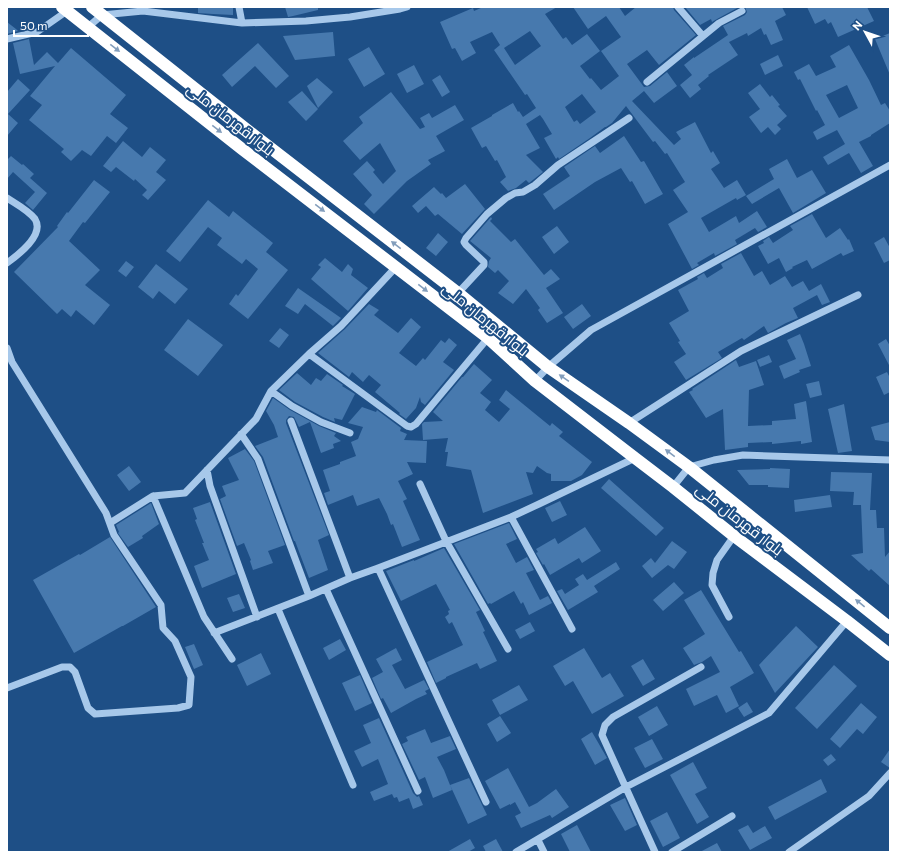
<svg xmlns="http://www.w3.org/2000/svg" width="897" height="859" font-family="Commissioner,Cairo,sans-serif">
<rect width="100%" height="100%" fill="#1e4f86"/>
<path fill="#4779ae" fill-rule="evenodd" d="M198 7H233V15L213 14 198 13Z
M285 7H318V10L293 16 288 17Z
M483 7H557L545 14 563 39 566 37 572 45 587 34 600 51 580 66 590 79 591 78 601 90 619 76 601 51 621 37 606 16 588 29 573 7H619L625 16 636 7H673L674 10 696 35 659 65 647 50 627 64 644 87 650 86 667 72 677 86 654 103 644 91 632 101 674 145 681 139 676 132 695 122 711 153 713 151 720 163 711 169 724 188 737 180 746 195 737 200 736 198 701 218 709 232 736 216 739 223 757 211 767 227 758 232 755 228 735 240 737 244 715 256 714 253 697 263 699 265 692 269 668 224 688 212 673 190 685 182 667 153 665 154 655 141 653 142 626 106 612 123 606 127H605L590 138 559 159 558 157 556 159 544 138 552 134 543 119 540 115 526 124 540 148 526 155 543 172 529 183 526 180 516 188 508 191 500 182 506 177 497 160 495 161 486 146 482 148 471 128 492 116V115L513 103 518 112 519 111 523 117 536 108 527 94 525 95 494 50 500 45 492 32 470 42 476 53 462 61 455 48 452 49 440 22 473 8 474 11ZM530 31 541 46 515 65 504 48ZM582 94 596 112 580 124 577 120 574 122 565 107Z
M685 7H739L717 19 712 22 711 19 700 25Z
M745 7H782L786 15 775 21 783 40 771 45 766 34 764 35 761 28 748 36 747 33 729 42 738 55 708 75 709 76 698 85 701 89 690 98 680 85 692 75 684 65 694 57V58L728 35 723 26 745 15 747 12Z
M807 7H867L874 21 838 37 831 22 828 24 825 19 815 24Z
M7 22 16 29 18 31 7 34Z
M333 32 335 56 295 60 283 36Z
M890 33V75L875 39Z
M29 39 34 65 47 52 58 63 71 48 126 95 110 114 128 128 116 143 107 136 91 156 82 150 71 161 61 152 64 149 29 120 42 105 30 96 55 66 20 74 13 43Z
M258 43 289 76 276 88 255 66 232 87 222 75Z
M849 45 869 80 881 105 885 103 890 111V123L871 135V136L859 142 873 166 861 173 849 153 828 165 823 157 845 144 837 130 817 140 813 132 825 125 817 110 816 111 800 79 798 80 794 72 809 64 816 76 836 67 830 56ZM847 85 858 108 839 118 826 95Z
M369 47 385 74 364 87 348 59Z
M778 55 783 66 765 75 760 64Z
M414 65 424 84 407 93 397 74Z
M440 75 450 92 442 97 432 80Z
M317 78 333 92 318 108 307 86Z
M18 79 30 90 8 114 18 123 7 136V92Z
M760 84 770 97 772 95 780 105 778 106 787 116 777 125 781 129 775 135 768 127 761 133 749 117 760 109 748 93Z
M302 91 318 109 306 121 288 102Z
M391 92 420 129 425 127 420 118 429 113 432 118 455 105 464 120 436 136 445 151 428 160 431 164 407 181 374 214 364 204 372 195 353 174 367 161 375 170 373 172 383 184 396 171 380 143 360 160 343 141 363 123 359 117Z
M624 136 641 162 644 161 663 194 645 204 632 181 630 182 621 168 595 182 554 210 543 194 570 176 564 167 595 146 600 153Z
M123 141 142 157 150 147 166 160 156 172 166 180 148 200 142 195 147 190 135 179 134 181 116 167 111 172 103 166Z
M11 156 22 165 23 164 34 174 30 178 47 193 33 210 25 203 35 192 13 172 7 179V160Z
M787 159 797 178 812 170 826 193 793 213 779 188 752 204 746 196 774 179 769 169Z
M94 180 110 192 85 223 83 222 69 241 100 270 85 285 110 305 94 325 76 310 71 317 62 309 57 314 14 272 58 227 57 226 67 212 68 213Z
M465 184 485 209 462 234 438 214 435 216 426 206 418 213 412 206 434 187 441 194 442 193 446 198Z
M208 200 229 217 233 211 273 243 266 252 288 270 248 319 229 304 236 294 238 296 258 269 246 259 242 264 217 245 222 238 208 227 180 262 166 251Z
M812 214 826 238 840 228 848 240 849 239 854 251 843 256 841 253 812 269 807 260 792 267 793 268 786 272 779 258 768 264 758 246 764 243 763 241 769 237 773 243 793 230 790 226Z
M491 217 492 219 490 221 511 242 515 239 544 275 551 269 560 279 546 288 563 313 547 323 538 310 540 308 526 289 513 304 498 293 509 281 498 270 495 273 488 267 489 261 491 258 470 241Z
M557 226 569 242 554 254 542 237Z
M438 233 448 242 436 256 426 248Z
M884 237 890 248V260L884 263 874 243Z
M741 253 754 276 762 271 770 285 785 276 792 287 803 281 809 291 821 284 830 302 822 305 817 295 793 308 798 318 786 323 768 333 764 326 744 340 742 338 718 352 722 358 686 380 674 362 686 354 678 342 680 341 669 323 689 311 678 290 698 279 697 277 704 273 707 278 723 268 721 264Z
M325 258 342 272 348 264 353 269 351 275 368 288 348 311 311 279 321 267 318 265Z
M126 261 134 267 126 277 118 271Z
M156 264 188 289 175 304 159 291 153 299 138 287Z
M298 288 341 318 333 326 305 304 298 314 285 306Z
M369 304 379 310 374 315 398 333 411 318 421 327 399 353 416 366 423 358 425 360 441 340 445 343 449 338 457 345 443 362 454 370 425 405 421 402 420 397 416 408 406 419 399 414 400 413 375 392 381 385 369 375 363 382 352 372 349 377 318 353 345 329Z
M582 304 591 316 573 329 564 317Z
M188 319 223 345 198 376 164 350Z
M280 328 289 335 279 348 269 341Z
M800 334 804 344 811 366 799 370 800 372 784 379 779 366 796 359 787 340Z
M886 339 890 346V367L878 344Z
M769 355 772 362 760 367 757 360Z
M736 360 739 367 756 361 764 385 749 390 748 426 772 425V421L796 419 794 404 806 401 812 442 801 444V441L772 444V442L748 443V447L725 450 723 409 706 418 689 392 693 390 692 389Z
M474 364 492 380 480 393 491 402 485 410 499 422 510 409 499 400 506 390 550 426 552 423 563 432 559 436 592 462 582 475 571 481H551V474L547 473 537 466 533 473 526 472 533 494 483 513 471 470 446 466 448 452H445L448 438 423 440 422 424 424 422 443 421 433 412 462 377H463Z
M887 372 890 378V392L884 395 876 377Z
M297 373 311 385 316 378 321 381 327 374 343 385 342 386 355 394 342 420 334 418 335 422 323 417 295 402 279 390Z
M819 381 822 395 810 398 806 384Z
M273 398 290 410 319 426 336 433 334 436 341 441 333 444 334 448 321 453 310 422 299 427 294 417 289 416 286 420V423L329 535 318 540 328 570 309 578 295 541H294L263 457 255 446 278 437 274 425 266 411Z
M844 404 852 451 838 453 828 409Z
M362 407 376 412 377 410 401 428 400 431 407 434 404 440 427 441 426 463 407 462 413 474 398 481 407 499 403 501 420 540 402 547 393 524 391 525 387 514 379 498 357 506 353 495 328 505 324 493 330 491 323 470 340 464V462L356 456 351 442 358 439 363 427 348 423Z
M890 422V442L875 440 871 427Z
M245 449 254 461 285 545 268 551 273 563 253 570 250 561 251 560 244 543 237 546 220 499 226 496 222 486 239 480 228 458Z
M129 466 141 482 129 491 117 475Z
M770 468 790 469 789 488 768 487V485H749L737 470 770 469Z
M831 472 872 473 870 510H876L877 528H884L885 557 890 551V586L871 569 869 571 851 555 863 553 861 505H853L854 492 830 491Z
M609 479 664 528 656 536 601 488Z
M830 495 832 507 795 512 794 500Z
M560 501 567 515 552 522 545 508Z
M210 502 236 574 202 588 194 566 209 560 202 543H204L195 520 197 519 193 508Z
M151 503 159 524 142 536 143 538 128 547 118 533 119 532 116 525Z
M509 523 517 539 506 544 516 563 527 557 534 570 526 573 540 600 548 596 552 603 529 615 523 602 521 604 514 591 491 604 490 603 488 604 454 544Z
M585 527 601 551 582 563 579 558 550 575 544 564 543 565 536 553 538 552 536 549 555 538 558 544Z
M110 537 156 607 123 626H122L74 653 33 580 79 554 80 555Z
M672 541 687 552 674 569 668 565 652 578 642 566 651 558 655 563Z
M444 548 480 610 476 612 485 631 483 632 497 661 480 669 477 663 446 677V678L436 683 427 662 463 645 452 622 449 624 445 617 449 614 448 611 450 610 436 584 401 601 386 571 414 560V561Z
M616 562 620 569 594 586 598 592 568 610 557 591 562 589 565 594 579 585 575 579 583 574 587 580Z
M674 582 684 593 663 611 653 600Z
M701 590 739 652 741 651 754 673 730 687 739 706 726 713 717 695 694 706 686 689 720 672 711 656 702 662 694 665 683 648 705 634 684 600Z
M239 594 245 608 233 612 227 598Z
M530 622 535 631 520 639 515 630Z
M796 626 818 647 775 693 759 665Z
M340 639 346 650 329 660 323 648Z
M194 644 203 665 194 669 185 647Z
M396 648 402 660 392 665 405 689 424 680 429 689 425 691 427 694 416 699 391 713 383 698 381 699 372 678 383 672 376 659Z
M584 648 602 678 610 673 624 696 592 714 573 681 565 686 553 666Z
M261 653 271 674 247 686 237 665Z
M643 659 655 679 643 686 631 666Z
M834 665 857 686 817 729 795 708Z
M360 675 372 703 355 711 342 683Z
M519 685 528 700 500 715 492 700Z
M747 702 753 712 744 717 738 708Z
M861 703 877 717 863 734 857 729 840 748 830 739Z
M657 706 668 725 649 736 638 717Z
M500 716 511 733 497 742 487 724Z
M379 718 413 793 417 797 419 796 423 805 413 809 409 798 399 802 397 797 394 798 392 794 374 801 370 792 388 784 378 759 362 767 354 751 371 743 363 725Z
M425 729 431 743 450 736 456 749 437 757 444 770 452 790 433 798 425 777 419 780 402 744 408 741 406 737Z
M592 732 607 758 595 765 581 739Z
M652 739 663 759 645 768 634 748Z
M890 749V768L881 762Z
M831 754 836 760 828 766 823 760Z
M693 762 707 788 695 794 709 817 697 824 670 775Z
M508 768 529 807 537 803 556 789 569 807 552 818 550 815 521 828 515 816 521 813 515 802 510 805V804L500 809 485 781Z
M469 778 487 815 468 824 450 785Z
M821 779 827 792 775 820 768 807Z
M625 798 637 825 625 831 610 805Z
M667 812 680 838 663 847 650 821Z
M577 825 591 852H570L561 834Z
M748 825 753 833 765 826 772 838 750 850 738 830Z
M470 839 475 848 468 852H447Z
M496 839 503 852H486L483 846Z
M717 843 722 852H700Z"/>
<g fill="none" stroke-linecap="round" stroke-linejoin="round">
<path stroke="#a7c8ea" stroke-width="7" d="M239 7 242 23
M678 7 703 36
M88 27 102 15 143 11 242 23 306 21 350 17 400 9 407 7
M7 39 37 32 67 11
M647 82 719 23 742 11
M7 198C16 204 28 210 35 219 45 235 18 255 7 263
M458 293 484 265V262L466 245 464 242 466 238 487 214 506 198 515 193 523 192 535 185 558 165 629 118
M7 348 12 362 106 513 114 535 161 605 163 628 175 641 191 677 189 705 178 708 95 714 88 708 75 672 70 667H62L7 688
M309 354 407 426 411 427 416 424 488 338
M535 381 548 367 591 330 890 165
M271 391 292 406 321 422 350 433
M291 421 350 578
M629 423 741 351 858 295
M241 434 258 459 309 596
M207 470 210 486 257 617
M420 484 446 541 508 649
M673 487 689 467 714 460 743 455 890 460
M153 496 204 617 232 659
M511 517 572 629
M110 523 153 496 185 493 256 419 271 391 309 354 341 326 396 267
M378 568 486 802
M326 589 418 791
M278 609 353 785
M729 617 712 585 713 573 717 560 734 536
M214 633 309 596 350 578 378 568 511 517 539 504 635 458
M538 840 544 852
M516 852 626 787 769 713 847 621
M655 852 602 735 605 725 613 717 701 667
M672 852 732 816
M789 852 869 796 890 773"/>
<path stroke="#fff" stroke-width="12" d="M62 7 242 149 488 338 535 381 635 458 673 487 734 536 847 621 890 655
M92 7 255 136 458 293 548 367 629 423 689 467 890 628"/>
</g>
<defs><path id="oneway-solid" d="M-6-.8H1V-3.2L6.5 0L1 3.2V.8H-6Z"/></defs>
<g fill="#839ebc">
<use href="#oneway-solid" transform="translate(115 48) rotate(38)"/>
<use href="#oneway-solid" transform="translate(217 129) rotate(38)"/>
<use href="#oneway-solid" transform="translate(320 208) rotate(37)"/>
<use href="#oneway-solid" transform="translate(396 245) rotate(-142)"/>
<use href="#oneway-solid" transform="translate(423 288) rotate(38)"/>
<use href="#oneway-solid" transform="translate(564 378) rotate(-145)"/>
<use href="#oneway-solid" transform="translate(670 453) rotate(-143)"/>
<use href="#oneway-solid" transform="translate(860 603) rotate(-141)"/>
</g>
<g text-anchor="middle" dominant-baseline="central" stroke-width="4" stroke-linejoin="round" paint-order="stroke">
<g font-size="15" fill="#fff" stroke="#1e4f86">
<text transform="translate(231 119) rotate(38)">بلوار قهرمان ملی</text>
<text transform="translate(486 319) rotate(39)">بلوار قهرمان ملی</text>
<text transform="translate(740 519) rotate(38)">بلوار قهرمان ملی</text>
</g>
</g>
<rect width="897" height="859" fill="none" stroke="#ffffff" stroke-width="16"/>
<g transform="translate(865 32) rotate(310)" stroke="#1e4f86" stroke-width="3" paint-order="stroke">
<path d="M0-3L7 15L0 10L-7 15Z" fill="#ffffff"/>
<text y="-6" font-size="11" font-weight="bold" text-anchor="middle" fill="#ffffff">N</text>
</g>
<path d="M14 30v6h74v-6" fill="none" stroke="#ffffff" stroke-width="2"/>
<text x="20" y="30" font-size="12" fill="#ffffff" stroke="#1e4f86" stroke-width="3" paint-order="stroke">50 m</text>
</svg>
